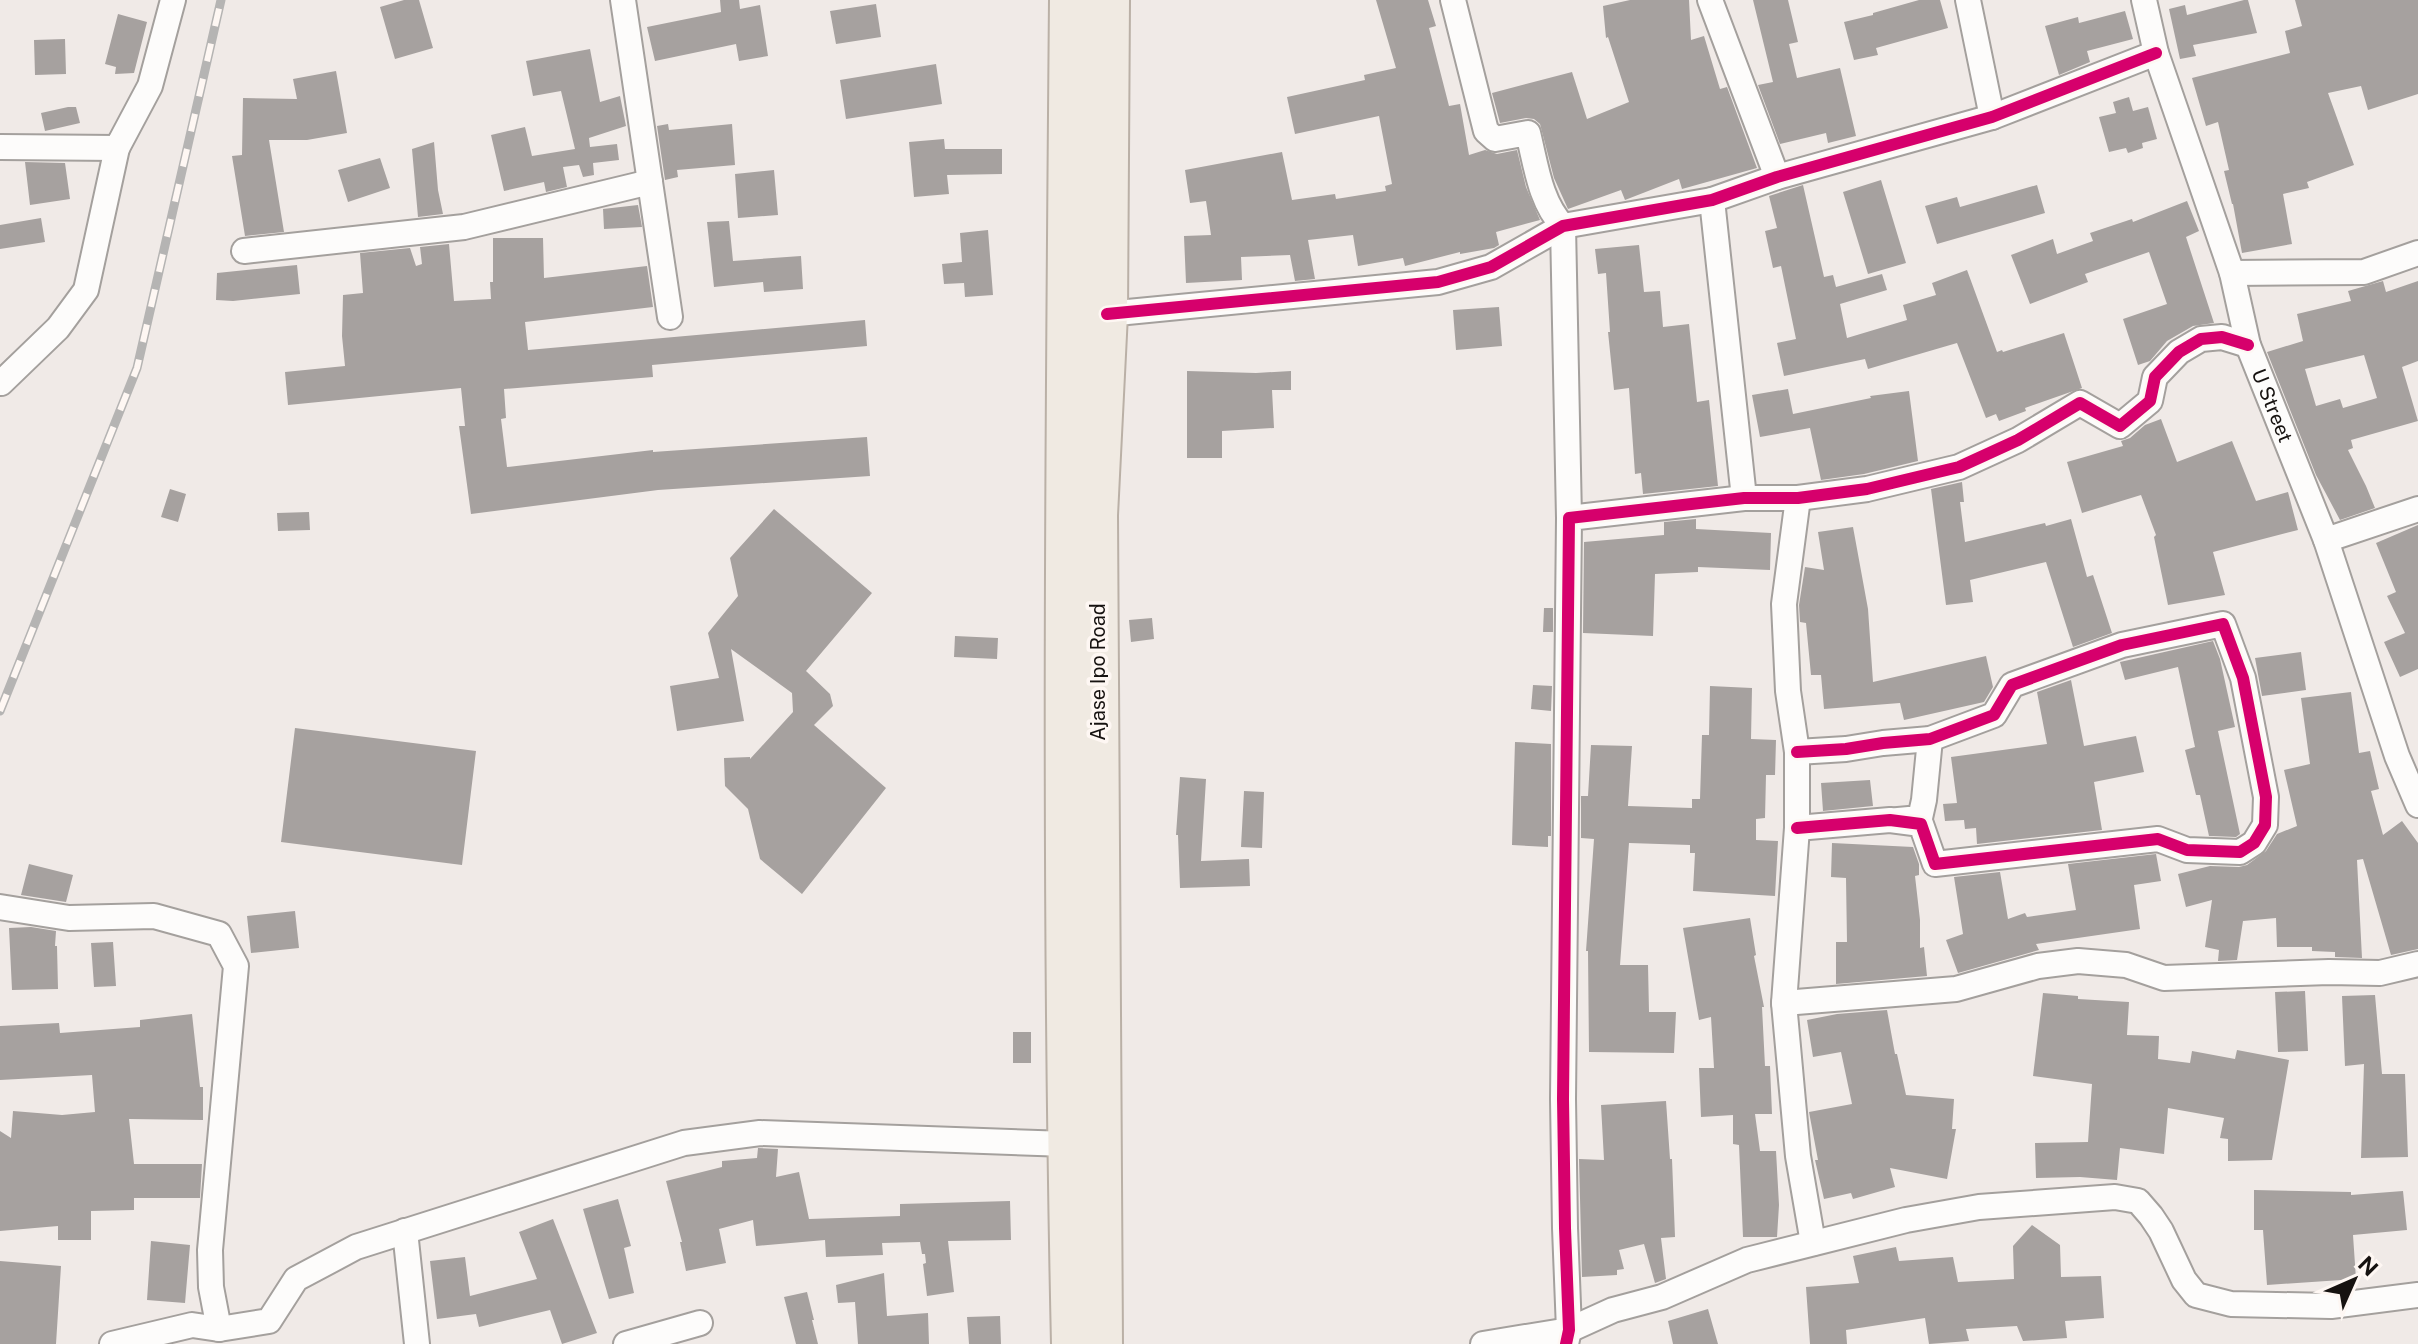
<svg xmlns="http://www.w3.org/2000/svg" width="2418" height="1344" font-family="'Public Sans',sans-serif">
<rect width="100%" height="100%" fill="#f0eae7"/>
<path fill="#a6a19f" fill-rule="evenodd" d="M404 0H419L433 48 395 59 380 7Z
M720 0H739L740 9 760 5 768 56 739 61 736 44 655 61 647 27 721 12Z
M1376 0H1428L1436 26 1429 28 1449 106 1460 104 1469 155 1485 150 1497 154 1517 150 1526 187 1540 220 1496 232 1499 245 1494 248 1460 254V252L1405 266 1403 258 1358 266 1353 235 1308 240 1315 279 1295 281 1290 255 1241 257 1242 280 1186 283 1184 236 1211 235 1206 201 1190 203 1185 170 1282 152 1292 200 1335 194 1336 199 1386 191 1385 186 1392 184 1379 116 1295 134 1287 97 1365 80 1364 75 1396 68Z
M1630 0H1689L1691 40 1704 36 1720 89 1727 87 1757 168 1682 189 1679 179 1625 200 1621 190 1568 209 1554 178 1540 124 1534 119 1526 118 1500 123 1492 93 1572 72 1587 119 1629 102 1608 37 1606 38 1603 6Z
M1753 0H1788L1798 42 1789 44 1797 78 1840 68 1856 136 1828 143 1826 133 1780 144 1758 85 1773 82Z
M1919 0H1940L1948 28 1876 48 1878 55 1854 60 1844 22 1873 15V13Z
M2244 0H2248L2257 33 2193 45 2196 56 2180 59 2169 9 2185 5 2187 15Z
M2295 0H2418V94L2368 110 2361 86 2328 93 2354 165 2307 182 2309 188 2283 194 2292 244 2242 253 2233 204H2232L2224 171 2229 170 2218 122 2206 126 2192 78 2290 53 2285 31 2302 26Z
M876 4 881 37 836 44 830 11Z
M2125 11 2133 39 2087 51 2090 62 2059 75 2045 26 2078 17 2079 23Z
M118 14 147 22 134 73 115 74 116 67 105 64Z
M65 39 66 74 35 75 34 40Z
M590 49 600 102 620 96 626 126 589 138 590 147 617 144 619 160 593 163 594 175 583 177 579 165 563 167 567 187 546 192 544 182 504 191 491 135 525 127 532 156 575 149 561 91 533 96 526 61Z
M936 64 942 104 846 119 840 80Z
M336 71 347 133 307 140H269L284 232 245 236 232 156 242 155 243 98 297 99 293 79Z
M2129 97 2133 111 2148 107 2157 139 2142 143 2143 148 2128 153 2126 148 2109 152 2099 117 2116 113 2113 102Z
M68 107H76L80 123 45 131 41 113Z
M668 124 669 130 732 124 735 165 677 170 678 177 665 180 657 126Z
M944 139 945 149H1002V174L947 175 949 194 914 197 909 142Z
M434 142 438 190 443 214 418 217 412 149Z
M380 158 390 188 348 202 338 170Z
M25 162 65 163 70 199 30 205Z
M774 170 778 215 738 218 735 174Z
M1881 180 1906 263 1868 274 1843 192Z
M1803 185 1824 277 1833 275 1836 287 1882 274 1887 290 1840 304 1847 338 1907 320 1903 305 1936 295 1932 283 1967 270 1997 352 2002 350 2003 352 2064 333 2082 388 2025 408 2026 411 1999 421 1996 414 1986 418 1957 343 1868 369 1865 359 1784 376 1777 343 1796 339 1781 266 1773 268 1765 231 1777 228 1769 196Z
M2037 185 2045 213 1937 244 1925 206 1957 197 1960 207Z
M2187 201 2199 231 2186 237 2214 323 2193 326 2167 341 2150 361 2138 365 2123 319 2167 304 2149 252 2085 274 2088 282 2030 304 2011 255 2053 239 2057 254 2093 241 2090 233 2132 219 2133 222Z
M638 205 642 227 604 229 603 209Z
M41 218 45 242 0 249V225Z
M729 221 733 261 801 256 803 289 764 292 763 282 714 287 707 222Z
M988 230 993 295 965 297 964 283 944 284 942 264 962 262 960 233Z
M493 238H543L544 278 647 266 653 307 525 322 528 350 865 320 867 346 652 365 653 377 504 389 506 418 501 419 507 467 653 450V452L867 437 870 476 658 490 471 514 459 426H465L461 388 288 405 285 372 345 366 342 336 343 295 363 293 360 253 410 248 416 266 422 264 420 247 449 244 454 301 491 299 490 282H493Z
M1639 245 1644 292 1660 291 1663 327 1689 324 1697 402 1709 400 1718 486 1643 494 1641 473 1635 474 1629 388 1614 390 1608 332H1610L1606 273 1598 274 1595 249Z
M297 265 300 294 233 301 216 300 217 273Z
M2383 281 2386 292 2418 281V361L2402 367 2418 421 2351 440 2353 448 2348 450 2366 486 2375 508 2340 520 2316 475 2267 352 2303 341 2297 314 2351 301 2348 291ZM2364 355 2377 398 2343 408 2340 399 2316 406 2305 369Z
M1499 307 1502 346 1456 350 1453 310Z
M1187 371 1256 373 1291 371V390H1272L1274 428 1222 431V458H1187Z
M1788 389 1793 414 1871 398 1870 396 1909 391 1918 461 1864 474 1821 480 1810 428 1760 437 1752 395Z
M2161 419 2177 462 2232 441 2256 501 2288 492 2298 530 2213 552 2225 595 2168 605 2154 537 2156 535 2141 495 2082 513 2067 462 2123 446 2121 441 2130 438 2145 425Z
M1962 482 1964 502H1960L1965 542 2045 523 2046 526 2071 519 2087 577 2093 575 2112 633 2073 647 2046 562 1970 580 1973 602 1946 605 1931 489Z
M170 489 186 494 178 522 161 517Z
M774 509 872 593 806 671 830 694 833 706 814 725 886 788 802 894 760 859 748 809 725 786 724 758 750 757V759L793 712 792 693 731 649 744 721 677 731 670 686 719 678 708 633 738 596 730 558Z
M309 512 310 530 278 531 277 513Z
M1696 519V529L1771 533 1770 570 1698 567V572L1655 574 1653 636 1583 633 1584 542 1664 535V522Z
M2418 525V669L2400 677 2384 642 2405 633 2387 596 2396 592 2376 543Z
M1853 527 1868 609 1873 682 1986 656 1993 687 1984 702 1904 720 1900 703 1824 709 1821 675H1811L1806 623 1800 622 1799 605 1805 567 1824 570 1818 532Z
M1544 608H1553V632H1543Z
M1152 618 1154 639 1131 642 1129 620Z
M955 636 998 638 997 659 954 657Z
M2213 641 2220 659 2235 727 2218 731 2240 834 2236 837 2209 836 2200 795H2196L2185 750 2195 747 2178 667 2125 680 2120 662Z
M2301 652 2306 690 2262 696 2255 658Z
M2071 680 2084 746 2136 736 2144 772 2094 782 2102 830 1977 844 1976 828 1965 829 1964 820 1945 821 1943 804 1957 803 1951 757 2047 744 2037 692Z
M1533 685 1552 686 1551 711 1531 709Z
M1710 686 1752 688 1751 739 1776 740 1775 775H1766L1765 818 1756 819V840L1778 841 1775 896 1693 891 1695 853H1690V845L1629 843 1620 965H1648L1649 1012H1676L1674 1053 1589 1052 1588 951H1586L1594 839 1581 838V796H1588L1591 745 1632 746 1628 806 1692 808V799H1700L1702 735H1709Z
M2351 692 2359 753 2370 751 2379 789 2371 791 2383 835 2402 821 2418 843V949L2391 955 2363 859 2357 860 2362 958 2335 957V952L2312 951V947H2277L2276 918 2243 921 2237 960 2218 961 2219 950 2205 947 2212 900 2186 907 2178 874 2210 866 2239 867 2247 865 2266 851 2277 834 2297 826 2284 770 2310 764 2301 698Z
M295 728 476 751 462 865 281 842Z
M1515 742 1551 744V836H1548V847L1512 845Z
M1180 777 1206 779 1201 861 1249 859 1250 886 1180 888 1178 835H1176Z
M1870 780 1873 806 1823 811 1821 783Z
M1244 791 1264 792 1262 848 1241 847Z
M1832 843 1913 847 1919 864V875L1915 876 1920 920V948L1924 947 1927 976 1836 984V942H1847L1846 878 1831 877Z
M2156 854 2161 881 2134 885 2140 929 2036 944 2039 950 1958 973 1946 940 1963 934 1954 877 2000 872 2008 919 2025 913 2027 917 2076 910 2068 864Z
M29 864 73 875 66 902 21 895Z
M295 911 299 948 251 953 247 916Z
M1750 918 1756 955 1754 956 1764 1007H1762L1765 1066H1770L1772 1114H1755L1760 1151H1776L1779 1205 1777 1237H1743L1739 1145 1733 1144V1115L1701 1117 1699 1068H1714L1711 1017 1699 1020 1683 928Z
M31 927 56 931 55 946H57L58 989 12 990 9 928Z
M113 942 116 986 94 987 91 943Z
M2305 991 2308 1051 2278 1052 2275 992Z
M2043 993 2078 996V999L2129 1002 2127 1035 2159 1036 2158 1059 2190 1063 2192 1051 2235 1059 2237 1050 2289 1060 2272 1160 2228 1161V1139L2220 1138 2224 1118 2168 1108 2164 1154 2120 1148 2117 1180 2080 1177 2036 1178 2035 1143 2088 1142 2092 1084 2033 1076Z
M2375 995 2382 1074H2405L2408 1157 2361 1158 2364 1064 2345 1066 2342 996Z
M1887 1010 1895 1054H1897L1906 1095 1954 1099 1952 1129H1956L1947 1179 1890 1168 1895 1187 1853 1199 1851 1193 1824 1199 1815 1160H1818L1809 1112 1852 1104 1841 1052 1813 1057 1807 1020 1837 1014Z
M192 1014 200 1087H203V1120L129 1119 134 1164H202L200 1198H134V1210L91 1211V1240H58V1226L0 1231V1131L11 1138 13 1111 62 1115 95 1112 92 1075 0 1080V1026L59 1023 60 1033 140 1027V1020Z
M1013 1032H1031V1063H1013Z
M1666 1101 1670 1159H1672L1675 1237 1661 1238 1666 1279 1655 1283 1644 1244 1619 1250 1624 1269 1617 1270V1275L1582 1277 1579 1159 1604 1160 1601 1105Z
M758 1148 778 1149 776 1177 799 1172 809 1219 900 1216V1204L1010 1201 1011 1240 948 1241 954 1292 927 1296 923 1264 926 1263 925 1254H922L920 1242 882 1243 883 1255 826 1257 825 1240 756 1246 753 1220 719 1229 726 1263 686 1271 680 1242H682L666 1181 722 1167V1161L757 1158Z
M2254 1190 2351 1192V1195L2403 1191 2407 1230 2353 1235 2356 1279 2267 1285 2263 1230H2254Z
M618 1199 631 1246 624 1248 634 1293 609 1299 583 1209Z
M553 1219 597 1333 562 1344 550 1310 479 1327 476 1314 437 1319 430 1261 465 1257 470 1296 537 1279 519 1232Z
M2032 1225 2060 1245 2061 1277 2101 1276 2104 1318 2065 1321 2067 1338 2023 1341 2017 1326 1966 1329 1969 1341 1929 1344 1925 1318 1846 1330 1847 1344H1810L1806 1287 1859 1283 1853 1256 1896 1247 1899 1261 1953 1257 1958 1282 2014 1279 2013 1246Z
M151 1241 190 1245 185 1303 147 1300Z
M0 1261 61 1266 56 1344H0Z
M884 1273 887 1316 928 1313 929 1344H858L855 1302 838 1303 836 1285Z
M807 1292 814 1320H812L818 1344H796L784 1297Z
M1708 1309 1718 1344H1673L1668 1321Z
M1000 1316 1001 1344H969L967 1317Z"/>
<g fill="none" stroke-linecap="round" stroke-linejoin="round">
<defs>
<g id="minor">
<path d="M623 0 670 317"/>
<path d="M1453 0 1486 131 1495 139 1528 133C1536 165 1540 202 1563 226L1569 518"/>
<path d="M1710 0 1777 177"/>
<path d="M1968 0 1992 117"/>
<path id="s1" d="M2144 0 2156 53 2232 273 2248 345 2326 540 2397 756 2418 805"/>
<path d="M0 147 117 148 150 86 173 0"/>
<path d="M1712 200 1744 498"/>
<path d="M244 251 464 227 650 182"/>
<path d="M2232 273 2364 272 2418 253"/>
<path d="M1107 314 1438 282 1491 267 1563 226 1712 200 1777 177 1992 117 2156 53"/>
<path d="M1 383 58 328 86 290 117 148"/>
<path d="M1798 498 1784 604 1788 691 1797 752V828L1784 1003 1798 1156 1813 1243"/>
<path d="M2326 540 2418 509"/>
<path d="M1898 820 1920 818 1924 800 1930 739"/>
<path d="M1797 828 1890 820 1921 824 1935 864 2158 839 2187 850 2240 852 2254 843 2265 825 2266 797 2243 678 2223 624 2122 645 2012 685 1994 715 1930 739 1883 743 1846 749 1797 752"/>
<path d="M0 907 69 918 154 916 219 934 236 966 210 1250 211 1287 219 1329"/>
<path d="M1784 1003 1956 989 2038 966 2078 961 2126 965 2164 978 2329 972 2380 973 2418 964"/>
<path d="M405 1231 417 1344"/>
<path d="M112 1344 192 1325 219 1329 269 1321 296 1279 356 1247 684 1143 760 1133 1067 1144"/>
<path d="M626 1344 700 1323"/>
<path d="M1483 1344 1569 1330 1613 1310 1662 1297 1747 1260 1906 1220 1979 1207 2115 1197 2138 1201 2151 1216 2161 1231 2184 1280 2196 1295 2231 1304 2331 1306 2418 1295"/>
<path d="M1566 1344 1569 1330 1565 1228 1563 1099 1569 518 1744 498H1798L1867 489 1959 467 2018 440 2080 403 2120 426 2150 401 2155 377 2179 352 2201 339 2222 337 2248 345"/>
</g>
<path id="trunk" d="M1070 0C1066 448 1062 896 1072 1344
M1102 1344 1097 515 1107 314 1109 0"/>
</defs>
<use href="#minor" stroke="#a4a09d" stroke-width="28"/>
<use href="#trunk" stroke="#bab0a6" stroke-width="44"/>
<use href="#minor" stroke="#fdfcfb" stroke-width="24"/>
<use href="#trunk" stroke="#f0eae2" stroke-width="40"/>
<defs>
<path id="rail" d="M0 711 137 368 221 0"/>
</defs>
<use href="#rail" stroke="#b5b4b3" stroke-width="9"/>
<use href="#rail" stroke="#fef7f3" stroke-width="6" stroke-dasharray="18" stroke-linecap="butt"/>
<defs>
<path id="cycleway" d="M1107 314 1438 282 1491 267 1563 226 1712 200 1777 177 1992 117 2156 53
M1797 828 1890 820 1921 824 1935 864 2158 839 2187 850 2240 852 2254 843 2265 825 2266 797 2243 678 2223 624 2122 645 2012 685 1994 715 1930 739 1883 743 1846 749 1797 752
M1566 1344 1569 1330 1565 1228 1563 1099 1569 518 1744 498H1798L1867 489 1959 467 2018 440 2080 403 2120 426 2150 401 2155 377 2179 352 2201 339 2222 337 2248 345"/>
</defs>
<use href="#cycleway" stroke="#fef7f3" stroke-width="17"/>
<use href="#cycleway" stroke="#d6006c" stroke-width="12"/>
</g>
<g text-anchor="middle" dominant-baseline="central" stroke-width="7" stroke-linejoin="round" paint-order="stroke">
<g font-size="20" fill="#161210" stroke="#fef7f3">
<text stroke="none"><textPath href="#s1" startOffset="426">U Street</textPath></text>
<text transform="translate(1098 672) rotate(-90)">Ajase Ipo Road</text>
</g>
</g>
<g transform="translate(2354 1280) rotate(45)" stroke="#fef7f3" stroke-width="6" paint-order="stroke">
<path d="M0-6L14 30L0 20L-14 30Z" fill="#161210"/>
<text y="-12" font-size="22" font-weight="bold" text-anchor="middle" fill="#161210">N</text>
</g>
</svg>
